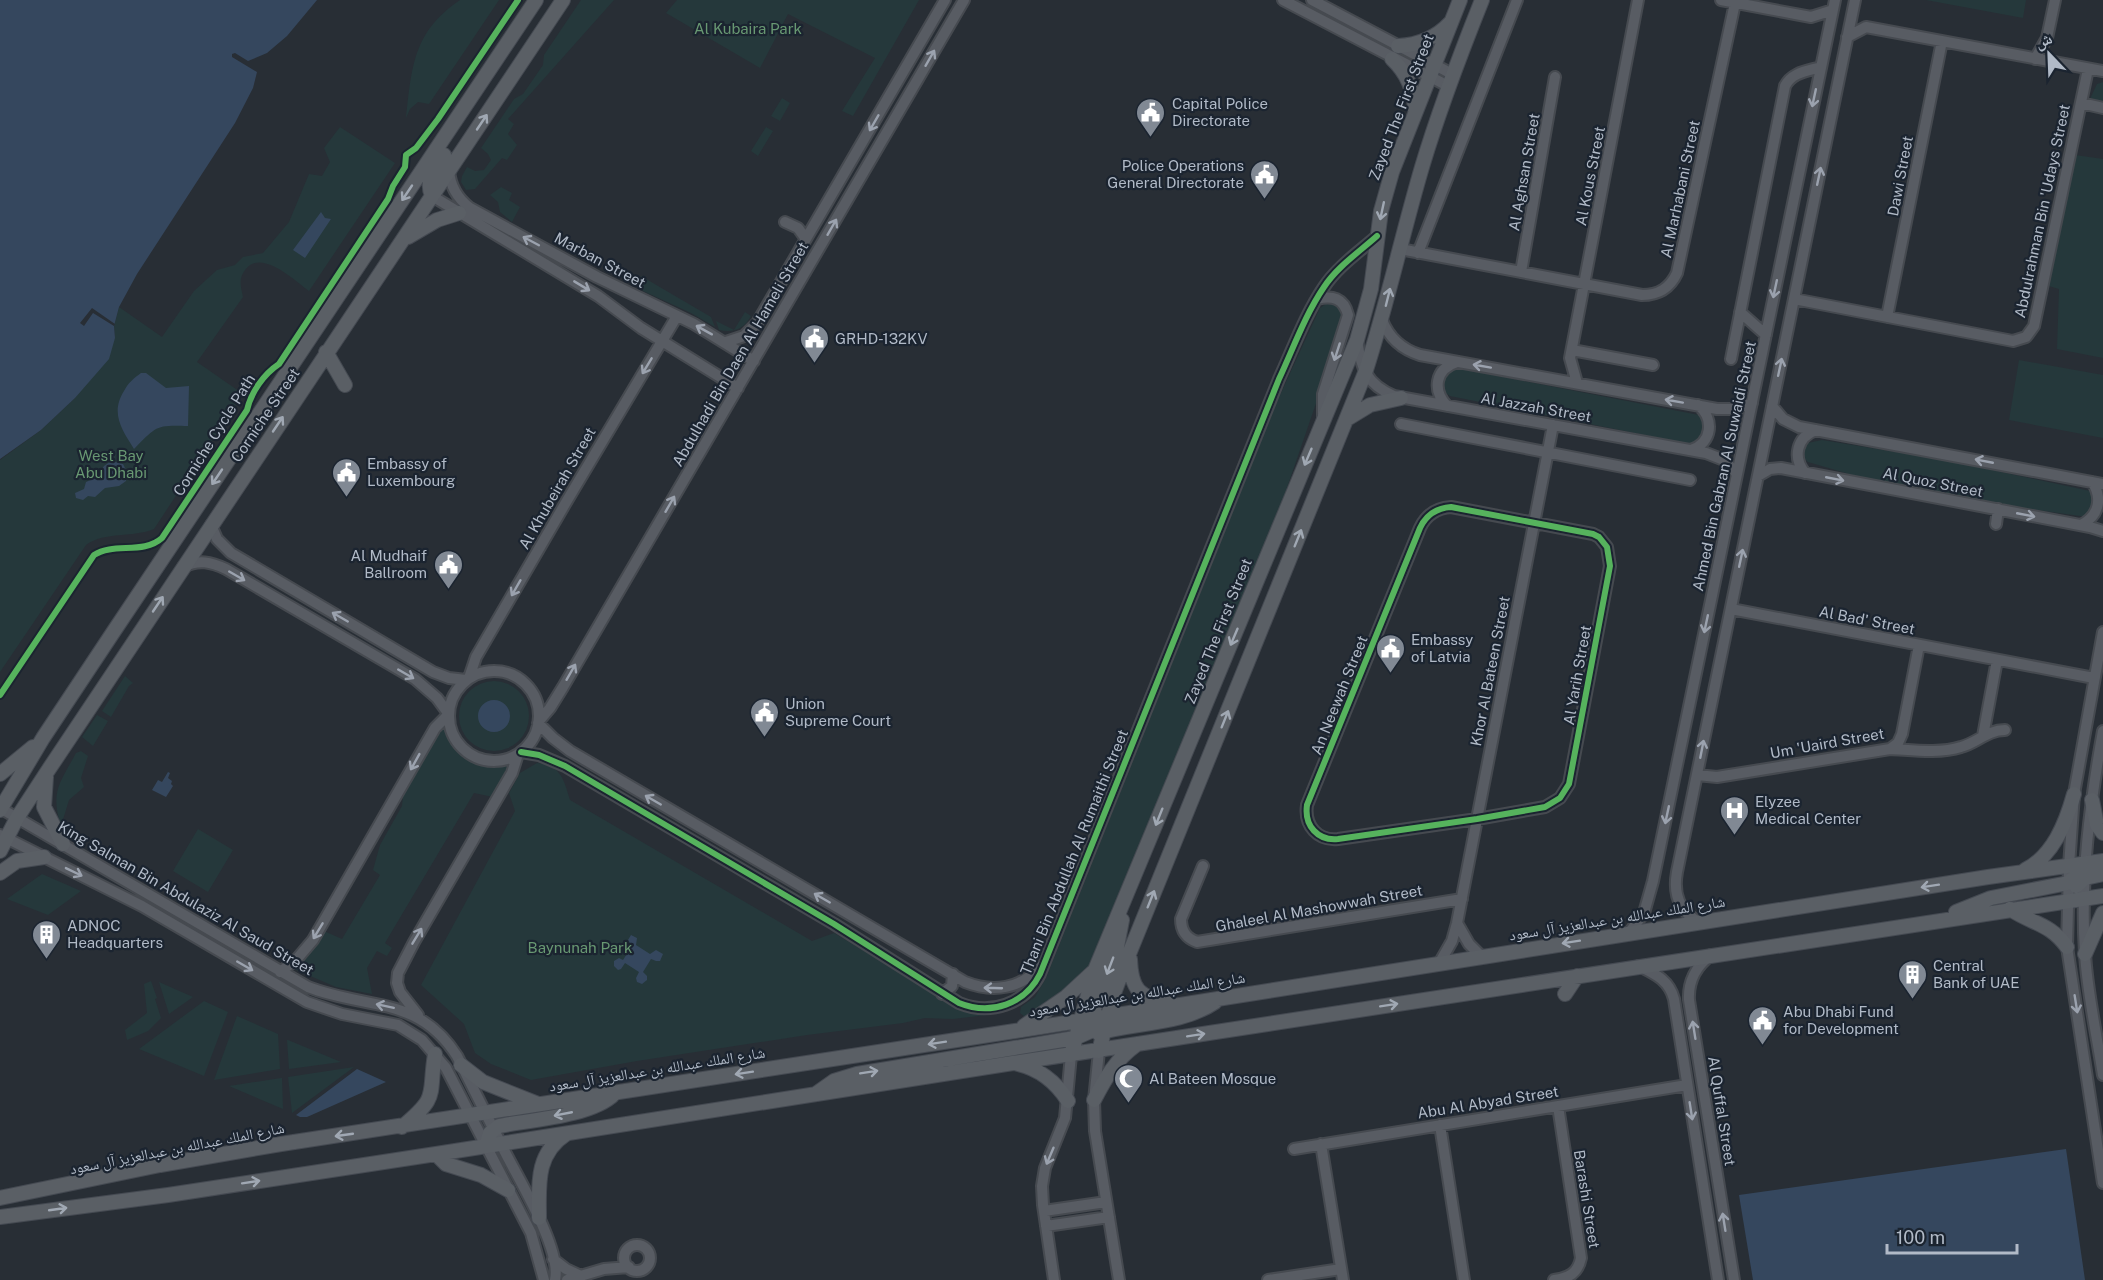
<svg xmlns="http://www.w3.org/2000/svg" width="2103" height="1280" font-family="'Public Sans','Noto Naskh Arabic',sans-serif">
<rect width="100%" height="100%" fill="#282e35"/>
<path fill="#25383b" d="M460 0H499L429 104 418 102 410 109 406 118C412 66 413 32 460 0Z
M581 0H614L508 119 514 124 508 134 517 145 507 160 502 158 475 189 466 190 461 182 462 176 467 167 475 171 484 170 491 160 488 154 481 148 514 99 523 94 543 65 544 55Z
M677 0H919L853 116 842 111 875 58 788 14 760 68 666 13Z
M1926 0H2026L2023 18Z
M2103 82V103L2089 101 2097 84Z
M782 98 790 103 780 121 771 116Z
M340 127 395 163 309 291C294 280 261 248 245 270 238 279 241 287 243 297L197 362 243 394 154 529C133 538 105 531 86 545L0 672V460L41 430 75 398 115 338 114 326 119 307 162 337 194 291 217 270 235 265 243 257 263 253 289 222 309 174 322 176 330 162 324 148Z
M766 127 773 131 758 156 751 151Z
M2075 155 2103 159V358L2057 349 2059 289 2049 286Z
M501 187 512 193 509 200 520 207 512 222 500 212 498 202 490 195Z
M641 276 711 317 715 327 691 313 643 291 639 280Z
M1329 302C1339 304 1342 308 1345 319L1268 543 1087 972C1068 989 1048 1008 1025 1017L1020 1013 1021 1007 1035 997 1046 978 1275 406 1320 308Z
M745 312 751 316C744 329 734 333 719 330L716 321 734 330Z
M2019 360 2103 375V438L2009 420Z
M1457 368 1699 415 1705 420 1708 433 1694 445 1450 396 1443 391V375L1448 370Z
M1822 440 1945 460 2090 491 2097 499 2087 517 1974 501 1873 481 1808 462 1803 457V449L1808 443Z
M125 676 133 683 129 686 111 717 102 711Z
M459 716a35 35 0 1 1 70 0a35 35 0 1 1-70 0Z
M97 715 108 721 93 746 82 737Z
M445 724C458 759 478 767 514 763L493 797 474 793 385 943 392 948 387 956 377 951 367 968 372 994 336 987 294 969 324 931 342 939 380 875 373 870 380 845 402 806 403 796 407 788Z
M81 751 88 756 81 778 84 787 69 800 61 826C50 791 60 783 76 753Z
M537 763C561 765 564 780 570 800L812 941 834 933 958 1007 987 1015 953 1019 925 1018 903 1023 807 1035 637 1061 531 1080 491 1064 475 1053 464 1024 421 985 515 811 509 793 520 773Z
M198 829 233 850 208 892 173 871Z
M42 874 81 891 48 915 7 899Z
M151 981 157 998 155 999 161 1018 148 1031 127 1040 125 1030 147 1013 144 984Z
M159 982 193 997 169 1014Z
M204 1001 228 1012 204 1076 139 1049Z
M237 1016 278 1034 280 1069 214 1080Z
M287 1040H288L341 1062 289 1069Z
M354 1067 292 1113 288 1077Z
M282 1078 283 1109 229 1086 281 1078Z"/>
<path fill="#35475e" d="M0 0H317L287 36 267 53 248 61 235 53 232 54V57L257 72 253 88 235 123 137 274 119 307 114 326 115 338 109 359 75 398 41 430 0 459Z
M321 212 325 218 331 219 305 258 293 250Z
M141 373H146L166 388 189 386 188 426C155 425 157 426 134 449 122 430 110 413 124 391 128 383 134 378 141 373Z
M111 461 123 464 127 472 126 481 119 486 105 488 95 497 88 496 83 500 76 498 75 493 84 489 86 482 97 477 104 466Z
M478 716a16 16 0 1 1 32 0a16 16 0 1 1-32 0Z
M168 772 170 773 168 778 172 781 171 784 173 786 166 797 152 790 158 780 162 782Z
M631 935 637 938 636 945 650 954 656 950 663 954 660 961H656L651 959 643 972 647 976V980L642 984 637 982 636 978 639 972 625 963 621 969 618 970 614 966V961L619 958 623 960 632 946 628 940Z
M357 1069 386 1082 307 1117H300L296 1115Z
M2066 1149 2085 1280H1753L1739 1195Z"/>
<path fill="#282e35" d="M92 308 115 324 114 326 93 313 84 326 80 323Z"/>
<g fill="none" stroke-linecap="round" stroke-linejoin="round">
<defs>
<path id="minor" d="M1283 0 1448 86
M1312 0 1452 74
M1721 0 1811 17 1833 10
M1847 37 1866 27 2103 71
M2035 59 2047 38 2055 0
M2081 103 2103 108
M449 170C450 186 457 198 470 208L597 277 694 324 754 361
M432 196 598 296 641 328 738 388
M785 222 798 228 806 239
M1400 249 1642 295C1659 295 1670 288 1677 273L1735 3
M1418 253 1517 0
M1521 272 1555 77
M1317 299C1332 295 1344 298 1348 315L1323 394V420
M1794 299 2013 341 2026 337 2034 326 2088 69
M1740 312 1766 335
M1887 317 1942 41
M1382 320C1389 338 1401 349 1420 355L1717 409H1735L1752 403
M1357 340C1361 368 1366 384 1394 396L1706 453 1724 460 1737 474
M726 342 744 336 757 323 945 0
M1572 350 1653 365
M1731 359 1785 86C1792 72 1808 71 1821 67
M1577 383 1570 358 1638 0
M1447 406C1432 390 1435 369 1457 362
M1772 406 1783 419 1799 427 2103 484
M1401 424 1690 480
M1691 450C1712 443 1715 419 1698 405
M1805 473C1792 457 1797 437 1816 430
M1758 476 1770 469 1781 468 2090 527 2103 531
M1451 507 1593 534 1599 537 1607 547 1610 566 1569 784 1560 798 1545 807 1477 819 1338 839C1318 841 1304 826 1307 805L1420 528C1426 515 1437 508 1451 507Z
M1996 524 1998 509
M211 525 217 539 231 553 433 672 449 678 466 680
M2081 525C2099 516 2103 498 2092 482
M183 567C199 559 211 562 226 569L415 679 437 698 448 713
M1731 609 2094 678
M2103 632 2074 794 2069 866 2067 947 2103 1183
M449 716a45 45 0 1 1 90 0a45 45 0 1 1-90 0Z
M469 678 476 657 565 504 677 316
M539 721 550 708 563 687 964 0
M538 723 553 738 570 751 965 982C993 993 1021 989 1041 966
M2103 731C2090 803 2080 879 2085 953 2087 992 2097 1036 2103 1075
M1983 736 1997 660
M1890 749C1912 750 1939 754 1961 747 1977 743 1987 730 2005 730
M521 752 539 755 565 766 834 924 959 1003C991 1016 1025 1004 1040 974L1279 379C1293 349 1305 315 1324 287 1337 267 1359 252 1377 236
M1697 775 1717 777 1890 749 1898 743 1902 734 1919 645
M0 808 308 987C367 1010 418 995 457 1056 473 1088 489 1120 505 1152 519 1180 562 1250 555 1280
M0 835 142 906 307 1002 342 1014 398 1025 422 1040 446 1068 531 1233 544 1280
M1203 866 1181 919C1181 931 1186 938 1197 942L1462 899
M1699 922C1679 911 1673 894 1677 872L1855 0
M1457 923 1469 944 1481 956
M1629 933 1644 913 1653 881 1835 0
M1711 955C1696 966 1688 982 1689 1000L1734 1280
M1440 962 1452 941 1457 923 1553 425
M1639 966C1655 974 1669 980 1674 999L1718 1280
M280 972 296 960 313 940 435 728 448 715
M942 994 952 986 953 974
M418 1015 400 992 397 983 398 973 414 942 512 773 518 754
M1099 1051 1094 1100 1095 1131 1119 1280
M1440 1125 1464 1280
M1321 1144 1343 1280
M1294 1149 1687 1085
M1044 1211 1106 1202
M1046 1226 1109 1217
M624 1258a13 13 0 1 1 26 0a13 13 0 1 1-26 0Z
M553 1259 566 1269 581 1276
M567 1280 604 1269 629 1267
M1054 1280 1043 1205 1042 1186 1045 1168 1065 1118 1071 1055
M1268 1280 1341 1269
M1554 1280C1569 1278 1578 1273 1581 1258L1558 1106"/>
<path id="major" d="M1398 46C1419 45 1436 38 1450 23
M1392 59C1407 73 1414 89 1415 110
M432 196C425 180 435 168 444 155
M408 237 437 220 459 213
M326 352 345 385
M1347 419 1370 405 1401 398
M0 774 33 747
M46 777 44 807 63 844
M2092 800 2097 825 2103 833
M0 810 43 738 114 631 536 0
M0 851 17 818 47 772 563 0
M2025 870C2053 856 2066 823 2074 794
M0 873 17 861 44 857
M2076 886 2085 878 2103 874
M2010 909C2032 924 2050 923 2067 947
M1956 912 1991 898 2068 883 2078 875 2086 863
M2085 954 2103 913
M1130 959C1131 989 1139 998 1169 1002
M1565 994 1577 976
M1088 1024 1116 952 1122 920
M1024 1026 1066 997 1093 972
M1098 1033C1136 1022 1181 1025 1215 1002
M1099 1051 1114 993 1129 954 1365 373C1387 305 1402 235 1422 167 1439 110 1460 55 1482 0
M1071 1055 1095 970 1357 340 1371 289 1381 211 1392 172 1460 0
M1018 1064C1039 1069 1056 1082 1068 1101
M461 1065 483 1082 538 1104
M817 1093 834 1081 857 1074 1075 1038 1093 1030 1107 1016
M1094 1100C1105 1079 1116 1059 1136 1045
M402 1127C440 1095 428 1097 435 1054
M486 1146 490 1133 499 1126C530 1120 592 1116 614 1094
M436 1154 446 1164 481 1175 508 1190
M0 1198 160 1165 281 1144 1015 1031 1988 877 2103 861
M0 1217 168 1195 436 1154 1013 1063 2103 896
M539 1218C539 1186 535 1154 566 1134"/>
</defs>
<use href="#minor" stroke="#464a50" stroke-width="14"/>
<use href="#major" stroke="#454a52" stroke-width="16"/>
<use href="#minor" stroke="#585c63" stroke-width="10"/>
<use href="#major" stroke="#5a5f65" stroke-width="14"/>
<defs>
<path id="cycleway" d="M1451 507 1593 534 1599 537 1607 547 1610 566 1569 784 1560 798 1545 807 1477 819 1338 839C1318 841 1304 826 1307 805L1420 528C1426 515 1437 508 1451 507Z
M0 695 94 555C114 542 143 555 162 538L247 410C251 392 264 374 279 364L388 199 393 186 405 167 406 155 416 148 438 119 518 0
M521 752 539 755 565 766 834 924 959 1003C991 1016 1025 1004 1040 974L1279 379C1293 349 1305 315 1324 287 1337 267 1359 252 1377 236"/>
</defs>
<use href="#cycleway" stroke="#1b2430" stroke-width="10"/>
<use href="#cycleway" stroke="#56b35d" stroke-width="6"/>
</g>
<defs><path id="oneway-shaft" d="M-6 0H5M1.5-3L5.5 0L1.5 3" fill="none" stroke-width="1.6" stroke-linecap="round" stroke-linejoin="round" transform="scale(1.5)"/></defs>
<g stroke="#9ba2ae">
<use href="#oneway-shaft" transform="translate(930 58) rotate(-60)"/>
<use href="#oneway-shaft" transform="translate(1814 98) rotate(102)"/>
<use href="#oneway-shaft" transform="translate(874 123) rotate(120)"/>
<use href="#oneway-shaft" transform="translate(1819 176) rotate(-78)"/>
<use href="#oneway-shaft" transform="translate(832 227) rotate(-60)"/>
<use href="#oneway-shaft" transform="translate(531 241) rotate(-152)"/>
<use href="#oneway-shaft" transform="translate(582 286) rotate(31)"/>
<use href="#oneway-shaft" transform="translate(1775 289) rotate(102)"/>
<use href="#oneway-shaft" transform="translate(704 330) rotate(-151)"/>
<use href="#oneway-shaft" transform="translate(1337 352) rotate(108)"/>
<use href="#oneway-shaft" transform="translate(647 366) rotate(121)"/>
<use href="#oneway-shaft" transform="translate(1482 366) rotate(-170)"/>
<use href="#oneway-shaft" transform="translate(1780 367) rotate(-78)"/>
<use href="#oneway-shaft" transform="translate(1674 401) rotate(-170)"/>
<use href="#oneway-shaft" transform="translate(1984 461) rotate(-169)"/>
<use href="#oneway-shaft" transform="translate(1835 479) rotate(11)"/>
<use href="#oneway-shaft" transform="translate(670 504) rotate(-60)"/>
<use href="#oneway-shaft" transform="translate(2026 515) rotate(11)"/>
<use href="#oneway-shaft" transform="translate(1741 558) rotate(-78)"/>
<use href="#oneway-shaft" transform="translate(237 576) rotate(30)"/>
<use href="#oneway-shaft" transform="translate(516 588) rotate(120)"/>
<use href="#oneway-shaft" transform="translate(340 617) rotate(-150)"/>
<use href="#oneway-shaft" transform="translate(1706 624) rotate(102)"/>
<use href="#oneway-shaft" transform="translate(571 672) rotate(-60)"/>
<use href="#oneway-shaft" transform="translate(406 674) rotate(30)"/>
<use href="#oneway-shaft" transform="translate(1702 749) rotate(-79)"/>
<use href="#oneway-shaft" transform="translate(415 762) rotate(119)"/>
<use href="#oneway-shaft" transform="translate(653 800) rotate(-150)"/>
<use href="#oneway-shaft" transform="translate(1667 815) rotate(102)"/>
<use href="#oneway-shaft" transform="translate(74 872) rotate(26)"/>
<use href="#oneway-shaft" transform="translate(822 898) rotate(-150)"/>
<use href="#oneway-shaft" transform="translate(318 931) rotate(121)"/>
<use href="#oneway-shaft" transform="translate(417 936) rotate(-59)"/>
<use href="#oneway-shaft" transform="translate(245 966) rotate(30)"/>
<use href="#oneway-shaft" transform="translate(993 988) rotate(-178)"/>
<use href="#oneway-shaft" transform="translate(2076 1004) rotate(81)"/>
<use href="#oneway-shaft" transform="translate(385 1006) rotate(-168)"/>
<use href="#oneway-shaft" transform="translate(1694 1030) rotate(-99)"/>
<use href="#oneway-shaft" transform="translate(1691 1111) rotate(81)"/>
<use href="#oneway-shaft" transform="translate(1050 1156) rotate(113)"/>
<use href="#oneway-shaft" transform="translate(1724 1222) rotate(-99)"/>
</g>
<g stroke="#a0a8b3">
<use href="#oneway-shaft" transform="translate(482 122) rotate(-56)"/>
<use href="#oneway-shaft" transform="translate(407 193) rotate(124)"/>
<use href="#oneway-shaft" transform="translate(1382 211) rotate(102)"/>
<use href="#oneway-shaft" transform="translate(1388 297) rotate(-76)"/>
<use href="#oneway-shaft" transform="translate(278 424) rotate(-56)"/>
<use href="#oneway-shaft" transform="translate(1308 457) rotate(113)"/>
<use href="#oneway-shaft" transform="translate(217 477) rotate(124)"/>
<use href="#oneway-shaft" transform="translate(1298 538) rotate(-68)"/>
<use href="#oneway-shaft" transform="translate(158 604) rotate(-56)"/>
<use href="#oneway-shaft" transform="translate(1234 637) rotate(113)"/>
<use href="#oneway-shaft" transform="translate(1225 719) rotate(-68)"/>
<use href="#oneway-shaft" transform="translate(1159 817) rotate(112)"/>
<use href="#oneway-shaft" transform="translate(1930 886) rotate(171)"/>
<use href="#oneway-shaft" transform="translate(1151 899) rotate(-68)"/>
<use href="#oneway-shaft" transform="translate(1571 942) rotate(171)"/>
<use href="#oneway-shaft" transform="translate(1110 966) rotate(111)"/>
<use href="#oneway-shaft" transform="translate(1389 1005) rotate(-9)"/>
<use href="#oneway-shaft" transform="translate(1196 1035) rotate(-9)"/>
<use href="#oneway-shaft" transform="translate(937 1043) rotate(171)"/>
<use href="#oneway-shaft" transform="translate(869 1072) rotate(-9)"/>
<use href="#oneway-shaft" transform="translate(744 1073) rotate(171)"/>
<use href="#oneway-shaft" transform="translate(563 1114) rotate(169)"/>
<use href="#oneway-shaft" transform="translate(344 1135) rotate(172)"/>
<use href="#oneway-shaft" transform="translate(251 1182) rotate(-9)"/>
<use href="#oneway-shaft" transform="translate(58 1209) rotate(-8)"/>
</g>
<defs>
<symbol id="civic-pin" viewBox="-11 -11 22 30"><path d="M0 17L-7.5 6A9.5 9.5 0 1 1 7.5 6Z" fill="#818994" stroke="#1b2430"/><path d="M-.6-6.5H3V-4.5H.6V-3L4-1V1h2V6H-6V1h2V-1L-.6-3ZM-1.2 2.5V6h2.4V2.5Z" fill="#fff"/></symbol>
<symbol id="hospital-pin" viewBox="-11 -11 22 30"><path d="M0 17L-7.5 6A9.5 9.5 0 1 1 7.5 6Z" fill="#818994" stroke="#1b2430"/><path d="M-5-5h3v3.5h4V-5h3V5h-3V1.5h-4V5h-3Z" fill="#fff"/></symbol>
<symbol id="building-pin" viewBox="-11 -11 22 30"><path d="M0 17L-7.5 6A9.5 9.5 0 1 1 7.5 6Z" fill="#818994" stroke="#1b2430"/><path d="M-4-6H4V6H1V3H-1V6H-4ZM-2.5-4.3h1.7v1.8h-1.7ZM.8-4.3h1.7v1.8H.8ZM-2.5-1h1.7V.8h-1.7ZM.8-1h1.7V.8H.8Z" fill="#fff"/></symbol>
<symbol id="mosque-pin" viewBox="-11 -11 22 30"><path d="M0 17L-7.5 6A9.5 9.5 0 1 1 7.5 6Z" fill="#818994" stroke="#1b2430"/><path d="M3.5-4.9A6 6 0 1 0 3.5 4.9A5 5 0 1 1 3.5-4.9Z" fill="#fff"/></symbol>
</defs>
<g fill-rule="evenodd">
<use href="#civic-pin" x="1134" y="96" width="33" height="45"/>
<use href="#civic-pin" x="1248" y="158" width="33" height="45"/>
<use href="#civic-pin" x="798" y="322" width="33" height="45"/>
<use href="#civic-pin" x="330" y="456" width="33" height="45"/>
<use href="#civic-pin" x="432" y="548" width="33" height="45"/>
<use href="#civic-pin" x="1374" y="632" width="33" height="45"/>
<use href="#civic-pin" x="748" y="696" width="33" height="45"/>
<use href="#hospital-pin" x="1718" y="794" width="33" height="45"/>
<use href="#building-pin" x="30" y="918" width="33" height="45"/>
<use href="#building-pin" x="1896" y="958" width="33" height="45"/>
<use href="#civic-pin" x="1746" y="1004" width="33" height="45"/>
<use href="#mosque-pin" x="1112" y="1062" width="33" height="45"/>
</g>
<g text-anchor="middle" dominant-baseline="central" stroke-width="4.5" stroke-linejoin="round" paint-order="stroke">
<g font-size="15" fill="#689872" stroke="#1b2430">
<text x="748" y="28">Al Kubaira Park</text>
<text x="111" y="455">West Bay<tspan x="111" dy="17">Abu Dhabi</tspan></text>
<text x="580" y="947">Baynunah Park</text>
</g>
<g font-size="15" fill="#b1bac7" stroke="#1b2430" text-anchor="start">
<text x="1172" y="103">Capital Police<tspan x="1172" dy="17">Directorate</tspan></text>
<text x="1244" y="165" text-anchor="end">Police Operations<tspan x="1244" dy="17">General Directorate</tspan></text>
<text x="835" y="338">GRHD-132KV</text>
<text x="367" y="463">Embassy of<tspan x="367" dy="17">Luxembourg</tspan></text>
<text x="427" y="555" text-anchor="end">Al Mudhaif<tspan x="427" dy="17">Ballroom</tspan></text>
<text x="1411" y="639">Embassy<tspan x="1411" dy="17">of Latvia</tspan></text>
<text x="785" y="703">Union<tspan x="785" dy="17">Supreme Court</tspan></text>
<text x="1755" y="801">Elyzee<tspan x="1755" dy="17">Medical Center</tspan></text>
<text x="67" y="925">ADNOC<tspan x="67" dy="17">Headquarters</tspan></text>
<text x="1933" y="965">Central<tspan x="1933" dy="17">Bank of UAE</tspan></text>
<text x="1783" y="1011">Abu Dhabi Fund<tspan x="1783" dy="17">for Development</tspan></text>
<text x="1149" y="1078">Al Bateen Mosque</text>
</g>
<g font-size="15" fill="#b1bac7" stroke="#1b2430">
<text transform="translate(1401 107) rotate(-69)">Zayed The First Street</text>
<text transform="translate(1524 172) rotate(-80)">Al Aghsan Street</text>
<text transform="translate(1590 176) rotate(-79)">Al Kous Street</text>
<text transform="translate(1900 176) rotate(-79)">Dawi Street</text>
<text transform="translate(1680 189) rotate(-78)">Al Marhabani Street</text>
<text transform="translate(2042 211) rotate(-78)">Abdulrahman Bin 'Udays Street</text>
<text transform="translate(600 260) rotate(28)">Marban Street</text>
<text transform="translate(740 354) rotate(-60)">Abdulhadi Bin Daen Al Hameli Street</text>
<text transform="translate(1536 407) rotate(10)">Al Jazzah Street</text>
<text transform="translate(265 415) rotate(-56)">Corniche Street</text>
<text transform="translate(214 435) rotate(-58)">Corniche Cycle Path</text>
<text transform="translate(1724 466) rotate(-78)">Ahmed Bin Gabran Al Suwaidi Street</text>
<text transform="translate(1933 482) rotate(11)">Al Quoz Street</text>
<text transform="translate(557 488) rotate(-60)">Al Khubeirah Street</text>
<text transform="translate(1867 620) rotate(11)">Al Bad' Street</text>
<text transform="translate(1218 631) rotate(-68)">Zayed The First Street</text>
<text transform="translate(1490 671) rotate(-79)">Khor Al Bateen Street</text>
<text transform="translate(1577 675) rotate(-80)">Al Yarih Street</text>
<text transform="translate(1339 695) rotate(-68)">An Neewah Street</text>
<text transform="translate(1827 743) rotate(-10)">Um 'Uaird Street</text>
<text transform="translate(1074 852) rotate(-68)">Thani Bin Abdullah Al Rumaithi Street</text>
<text transform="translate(186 898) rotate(30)">King Salman Bin Abdulaziz Al Saud Street</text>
<text transform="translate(1319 908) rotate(-10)">Ghaleel Al Mashowwah Street</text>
<text transform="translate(1617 918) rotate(-9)">شارع الملك عبدالله بن عبدالعزيز آل سعود</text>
<text transform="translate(1137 994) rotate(-9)">شارع الملك عبدالله بن عبدالعزيز آل سعود</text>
<text transform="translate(657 1069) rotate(-9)">شارع الملك عبدالله بن عبدالعزيز آل سعود</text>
<text transform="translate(1488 1102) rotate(-9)">Abu Al Abyad Street</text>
<text transform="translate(1722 1111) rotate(81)">Al Quffal Street</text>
<text transform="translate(177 1148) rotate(-11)">شارع الملك عبدالله بن عبدالعزيز آل سعود</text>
<text transform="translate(1587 1199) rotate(81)">Barashi Street</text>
</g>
</g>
<g transform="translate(2049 54) rotate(337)" stroke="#1b2430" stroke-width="4.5" paint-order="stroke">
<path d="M0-4.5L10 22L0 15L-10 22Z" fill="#b1bac7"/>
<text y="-9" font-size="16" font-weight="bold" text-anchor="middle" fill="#b1bac7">ش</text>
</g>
<path d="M1887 1244v9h130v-9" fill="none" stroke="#b1bac7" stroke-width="3"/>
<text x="1896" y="1244" font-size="18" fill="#b1bac7" stroke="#1b2430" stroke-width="4.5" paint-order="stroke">100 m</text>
</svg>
